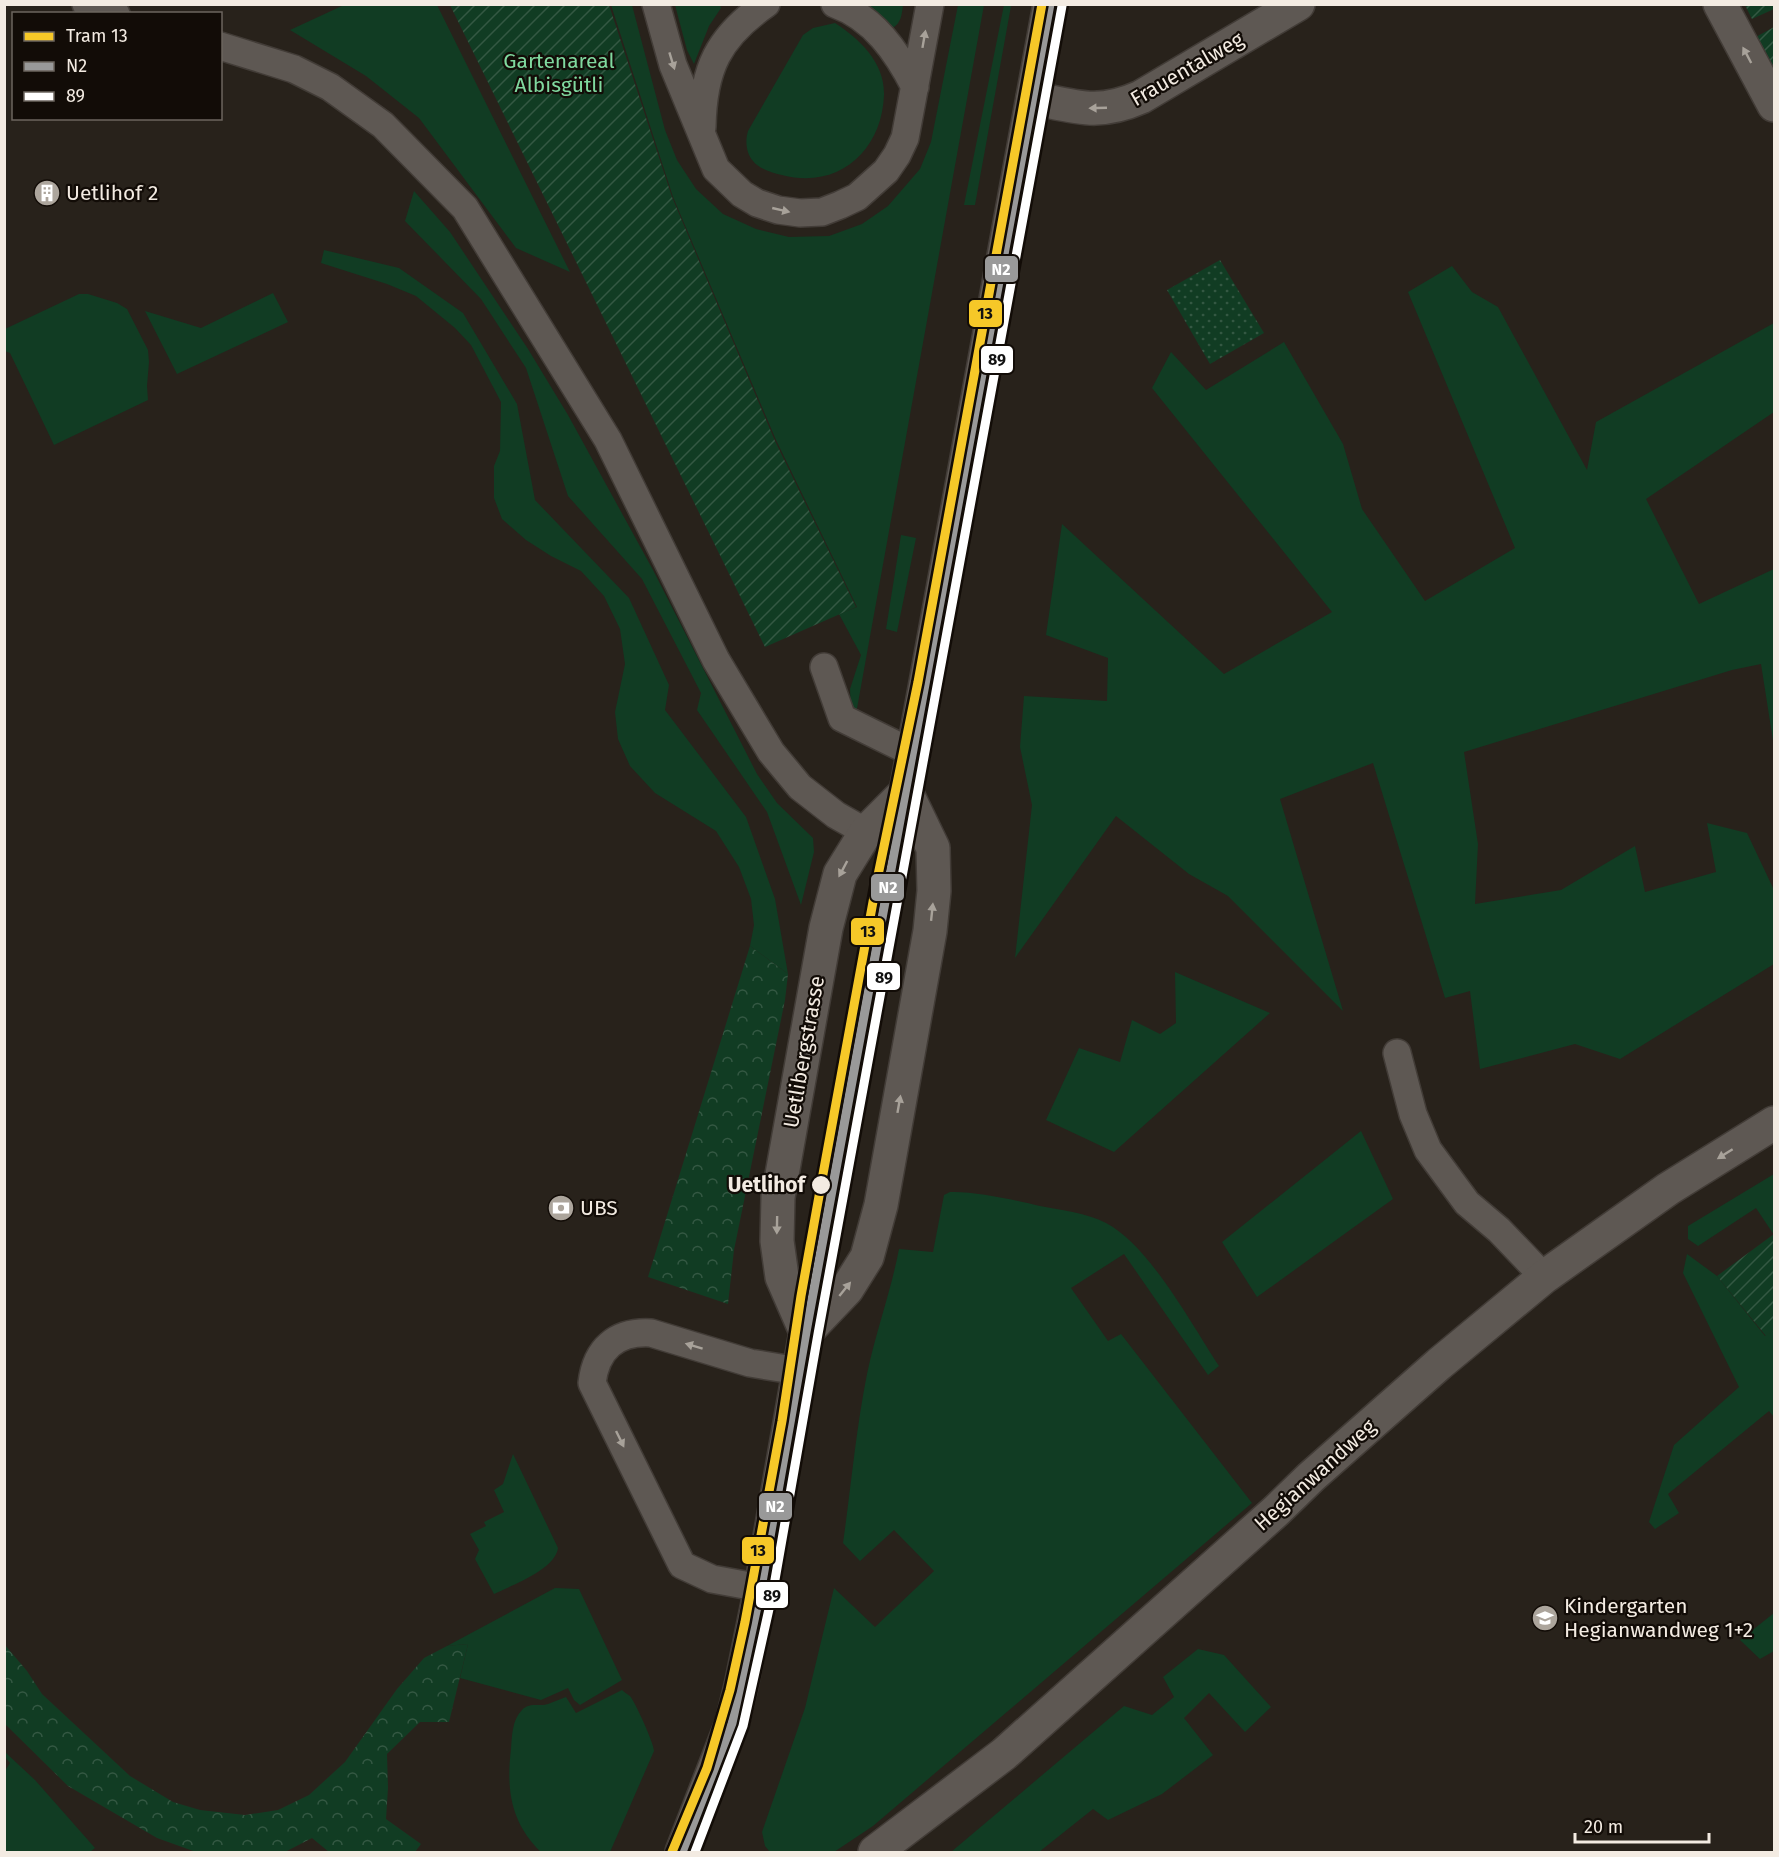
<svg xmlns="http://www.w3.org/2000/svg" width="1779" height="1857" font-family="'Fira Sans',sans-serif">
<defs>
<pattern id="forest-crowns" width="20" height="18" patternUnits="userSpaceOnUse" patternTransform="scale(1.5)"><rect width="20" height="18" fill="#113c23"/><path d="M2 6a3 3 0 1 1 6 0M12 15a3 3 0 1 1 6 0" fill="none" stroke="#345843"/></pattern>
<pattern id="park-dots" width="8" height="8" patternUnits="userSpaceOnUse" patternTransform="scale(1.5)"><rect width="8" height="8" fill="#113c23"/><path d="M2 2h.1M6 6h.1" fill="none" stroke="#345843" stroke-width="1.8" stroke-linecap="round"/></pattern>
<pattern id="garden-furrows" width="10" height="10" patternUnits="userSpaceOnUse" patternTransform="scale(1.5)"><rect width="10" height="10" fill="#113c23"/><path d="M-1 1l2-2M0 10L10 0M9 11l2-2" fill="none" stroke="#345843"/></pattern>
</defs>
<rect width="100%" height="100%" fill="#28221b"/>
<path fill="#113c23" d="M344 5H437L570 272 516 248 419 118 366 76 290 30Z
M611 5H632L665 130 677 160 696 189 723 214 756 229 789 237 829 236 862 224 888 206 920 169 931 142 958 5H984L856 714 851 712 850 689 861 655 839 614 857 607 776 440 673 197Z
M675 5H720L721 8 709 26 694 64 687 50Z
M865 5H903C902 14 901 24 892 28Z
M1004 5 1011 6 975 205H964Z
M835 23C860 39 885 63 884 95 882 151 838 190 782 175 773 173 759 169 753 161 746 153 745 141 748 131L803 35 813 28Z
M414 191 450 232 528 349 568 415 653 570 757 774 777 803 813 838 814 852 801 905 767 812 697 710 701 693 642 579 568 496 526 368 481 299 405 221Z
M324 250 399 268 463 313 517 404 535 500 629 598 669 685 665 710 746 817 775 899 788 974 750 946 754 925 751 899 739 867 716 831 655 793 630 766 618 739 615 712 625 664 620 629 604 596 581 571 551 556 526 540 502 519 494 498V466L500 451 501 402 471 345 455 328 416 296 387 284 321 263Z
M1452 266 1472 292 1498 307 1587 470 1596 422 1774 323V412L1646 499 1699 604 1774 569V747L1761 664 1732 670 1464 752 1478 844 1475 904 1561 890 1635 846 1645 892 1716 872 1707 823 1747 833 1774 890V964L1620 1059 1575 1044 1480 1069 1470 991 1445 998 1373 763 1280 799 1343 1011 1228 896 1189 874 1116 816 1015 958 1032 805 1020 747 1024 696 1107 701 1108 658 1046 635 1062 524 1224 674 1332 612 1152 388 1171 352 1206 390 1284 342 1343 444 1362 509 1425 601 1515 548 1408 292Z
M273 293 288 322 177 374 145 311 201 328Z
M79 294H88L117 303 127 309 148 350 149 362 147 386 148 400 54 445 10 353 5 351V329Z
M901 535 916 538 897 632 886 629Z
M1175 972 1270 1013 1114 1152 1046 1120 1079 1048 1120 1062 1132 1020 1160 1034 1176 1023Z
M1361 1131 1393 1199 1257 1297 1222 1242Z
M1774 1174V1235L1756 1208 1698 1246 1688 1239V1226Z
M950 1192C975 1191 1015 1200 1040 1206 1061 1210 1087 1213 1106 1223 1149 1245 1192 1325 1219 1366L1208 1375 1124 1254 1071 1288 1108 1341 1121 1334 1252 1503 873 1826 834 1852H770L765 1846 762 1832 805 1708 834 1588 875 1627 934 1571 894 1530 860 1561 843 1543C851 1487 856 1429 867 1374 876 1331 891 1291 899 1249L933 1252 944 1195Z
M1687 1254 1717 1276 1765 1336 1774 1330V1417L1769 1411 1668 1494 1679 1513 1655 1529 1649 1522 1674 1445 1739 1387 1683 1273Z
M513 1454 558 1548C555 1570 512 1585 494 1594L475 1559 479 1550 470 1534 486 1526 484 1522 504 1512 494 1490 503 1484Z
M555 1588 579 1589 622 1680 580 1705 574 1700 568 1688 541 1700 460 1678 468 1644 447 1646Z
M1774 1613V1651L1760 1659 1740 1640Z
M1198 1649 1224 1655 1271 1707 1245 1732 1209 1693 1184 1718 1213 1755 1162 1794 1108 1820 1093 1809 1039 1852H951L1124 1706 1152 1715 1174 1697 1163 1677Z
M622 1690C624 1692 627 1694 630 1696 635 1702 654 1743 654 1751L610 1852H541C511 1823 506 1790 511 1749 512 1736 512 1720 522 1710 530 1702 539 1707 548 1704 554 1702 560 1699 566 1697L576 1713Z
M5 1752 35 1780 95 1848 90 1852H5V1771L10 1763 5 1757Z"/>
<path fill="url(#forest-crowns)" d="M750 946 788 974 785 1000 734 1250 728 1304 648 1277Z
M468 1644 449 1722H420L387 1754 388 1788 386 1819 421 1844 415 1852H329L312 1838 285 1852H196L157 1838 68 1786 5 1724V1645L27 1671 42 1694 130 1776 173 1802 200 1810 245 1815 278 1810 309 1795 345 1762 397 1689 424 1658 447 1646Z"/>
<path fill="url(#park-dots)" d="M1220 260 1264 333 1210 364 1167 290Z"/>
<path fill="url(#garden-furrows)" d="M450 5H609L672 197 775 441 856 607 765 647Z
M1745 5H1774V9L1752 19Z
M1774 27V74L1754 38Z
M1774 1234V1330L1766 1336 1717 1276Z"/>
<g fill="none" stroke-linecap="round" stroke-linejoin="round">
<defs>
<path id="service" d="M86 4 116 14
M656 4 673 65 716 169 742 194 757 203 778 210 800 213 822 212 840 205 857 197 886 171 897 155 905 138 930 4
M835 4C874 18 897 52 915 87
M220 46 294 69 330 87 383 125 465 208 608 440 716 660 771 752 800 787 836 815 866 832
M702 127C703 69 718 37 766 4
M824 667 842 718 913 753
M1397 1053 1413 1114 1428 1150 1467 1203 1499 1230 1544 1277
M806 1332 906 792
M761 1588 712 1579 682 1565 592 1383C596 1349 616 1331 651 1333L750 1363 799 1371"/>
<path id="minor" d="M1720 4 1774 105
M1033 98C1077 107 1098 116 1141 97L1298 4
M875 1852 1004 1754 1276 1511 1311 1477 1439 1364 1544 1277 1668 1189 1774 1123"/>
<path id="secondary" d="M806 1332 847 1289 867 1257 881 1205 930 931 934 891 933 848 906 792
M682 1852 732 1723 741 1686 761 1588 806 1332 782 1277 777 1241 778 1197 826 928 840 874 866 832 906 792 1050 4"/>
</defs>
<use href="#service" stroke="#423c37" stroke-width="30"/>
<use href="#minor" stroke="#423c37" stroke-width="36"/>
<use href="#secondary" stroke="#423c37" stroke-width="36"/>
<use href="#service" stroke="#5e5853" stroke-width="27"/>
<use href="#minor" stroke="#5e5853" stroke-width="33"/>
<use href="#secondary" stroke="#5e5853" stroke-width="33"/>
<defs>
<path id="bus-1" d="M682 1852 732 1723 761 1588 806 1332 1050 4"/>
<path id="bus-2" d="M695 1852 743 1726 773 1591 818 1334 1062 6"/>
</defs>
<use href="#bus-1" stroke="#120c07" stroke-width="14"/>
<use href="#bus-2" stroke="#120c07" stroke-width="14"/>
<use href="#bus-1" stroke="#999" stroke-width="9"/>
<use href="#bus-2" stroke="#fff" stroke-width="9"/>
<defs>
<path id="tram-1" d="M672 1852 707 1768 730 1690 745 1622 782 1421 801 1296 821 1185 877 880 918 682 1042 4"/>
</defs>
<use href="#tram-1" stroke="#120c07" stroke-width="14"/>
<use href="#tram-1" stroke="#f6c828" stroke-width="9"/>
</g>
<defs><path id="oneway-solid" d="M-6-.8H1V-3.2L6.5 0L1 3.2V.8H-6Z" transform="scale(1.5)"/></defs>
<g fill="#a8a29a">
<use href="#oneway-solid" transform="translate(924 39) rotate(-80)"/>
<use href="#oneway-solid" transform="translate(1747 55) rotate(-118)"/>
<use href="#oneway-solid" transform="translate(672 61) rotate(73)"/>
<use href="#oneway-solid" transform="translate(1098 108) rotate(178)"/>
<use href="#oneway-solid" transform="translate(781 210) rotate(13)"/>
<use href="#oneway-solid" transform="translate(843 869) rotate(118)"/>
<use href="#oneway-solid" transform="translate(932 912) rotate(-84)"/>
<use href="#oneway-solid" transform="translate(899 1104) rotate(-80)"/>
<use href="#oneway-solid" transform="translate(1725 1154) rotate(148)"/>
<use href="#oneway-solid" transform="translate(777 1225) rotate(91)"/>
<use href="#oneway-solid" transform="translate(845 1289) rotate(-51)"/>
<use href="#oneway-solid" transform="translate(694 1346) rotate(-163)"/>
<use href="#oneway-solid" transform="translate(620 1439) rotate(64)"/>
</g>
<defs>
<symbol id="building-disc" viewBox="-11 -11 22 22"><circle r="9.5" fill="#aca59c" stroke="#120c07"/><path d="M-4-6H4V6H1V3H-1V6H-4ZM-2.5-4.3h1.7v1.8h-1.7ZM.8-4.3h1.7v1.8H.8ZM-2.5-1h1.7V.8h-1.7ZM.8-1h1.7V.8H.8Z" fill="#fff"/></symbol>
<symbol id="bank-disc" viewBox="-11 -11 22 22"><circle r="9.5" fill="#aca59c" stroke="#120c07"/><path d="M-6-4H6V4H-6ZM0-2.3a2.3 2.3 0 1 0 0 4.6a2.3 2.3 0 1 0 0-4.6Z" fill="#fff"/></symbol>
<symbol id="school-disc" viewBox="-11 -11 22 22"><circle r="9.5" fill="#aca59c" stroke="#120c07"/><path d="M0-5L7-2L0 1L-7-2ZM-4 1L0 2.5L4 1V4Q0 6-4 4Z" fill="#fff"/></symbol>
</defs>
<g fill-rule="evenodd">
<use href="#building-disc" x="32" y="178" width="30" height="30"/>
<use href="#bank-disc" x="546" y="1193" width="30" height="30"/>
<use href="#school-disc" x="1530" y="1603" width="30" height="30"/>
</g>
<circle fill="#f3ebe2" stroke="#120c07" stroke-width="2" cx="821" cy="1185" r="10"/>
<g text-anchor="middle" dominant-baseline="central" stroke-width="4.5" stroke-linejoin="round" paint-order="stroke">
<g font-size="21" fill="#80d99f" stroke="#120c07">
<text x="559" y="61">Gartenareal<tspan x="559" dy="24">Albisgütli</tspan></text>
</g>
<g font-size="21" fill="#f3ebe2" stroke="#120c07">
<text transform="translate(1187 69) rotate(-30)">Frauentalweg</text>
<text transform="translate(804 1052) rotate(-80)">Uetlibergstrasse</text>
<text transform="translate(1315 1475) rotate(-42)">Hegianwandweg</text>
</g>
<g font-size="21" fill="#f3ebe2" stroke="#120c07" text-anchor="start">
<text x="66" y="193">Uetlihof 2</text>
<text x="580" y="1208">UBS</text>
<text x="1564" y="1606">Kindergarten<tspan x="1564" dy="24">Hegianwandweg 1+2</tspan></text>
</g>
<g font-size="21" font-weight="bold" fill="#f3ebe2" stroke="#120c07" text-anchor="end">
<text x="805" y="1185">Uetlihof</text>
</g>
</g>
<g stroke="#120c07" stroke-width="2">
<rect x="984" y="255" width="35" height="28" rx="6" fill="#999"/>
<rect x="968" y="299" width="35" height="29" rx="6" fill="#f6c828"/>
<rect x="980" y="345" width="34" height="29" rx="6" fill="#fff"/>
<rect x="870" y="873" width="35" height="29" rx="6" fill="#999"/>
<rect x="850" y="917" width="35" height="29" rx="6" fill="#f6c828"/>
<rect x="866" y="962" width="35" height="29" rx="6" fill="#fff"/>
<rect x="758" y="1492" width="35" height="29" rx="6" fill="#999"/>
<rect x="741" y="1536" width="34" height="29" rx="6" fill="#f6c828"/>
<rect x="755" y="1581" width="34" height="28" rx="6" fill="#fff"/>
</g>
<g font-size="16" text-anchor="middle" font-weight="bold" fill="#fff">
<text x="1001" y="275">N2</text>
<text x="888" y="893">N2</text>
<text x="775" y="1512">N2</text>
</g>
<g font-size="16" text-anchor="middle" font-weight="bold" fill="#111">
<text x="985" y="319">13</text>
<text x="997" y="365">89</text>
<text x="868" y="937">13</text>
<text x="884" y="983">89</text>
<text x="758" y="1556">13</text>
<text x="772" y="1601">89</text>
</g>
<rect width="1779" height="1857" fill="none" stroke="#f3ebe2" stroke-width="12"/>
<rect x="12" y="12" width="210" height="108" fill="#120c07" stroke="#6c655f" stroke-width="1.5"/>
<rect x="24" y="32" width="30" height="9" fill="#f6c828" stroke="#6c655f" stroke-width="1.5"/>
<text x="66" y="42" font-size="18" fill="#f3ebe2">Tram 13</text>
<rect x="24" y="62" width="30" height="9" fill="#999999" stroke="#6c655f" stroke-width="1.5"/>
<text x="66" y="72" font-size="18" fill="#f3ebe2">N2</text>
<rect x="24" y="92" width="30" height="9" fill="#ffffff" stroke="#6c655f" stroke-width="1.5"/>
<text x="66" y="102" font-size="18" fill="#f3ebe2">89</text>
<path d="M1575 1833v9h134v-9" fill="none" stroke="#f3ebe2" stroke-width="3"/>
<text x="1584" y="1833" font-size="18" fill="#f3ebe2" stroke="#120c07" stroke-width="4.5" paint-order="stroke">20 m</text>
</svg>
